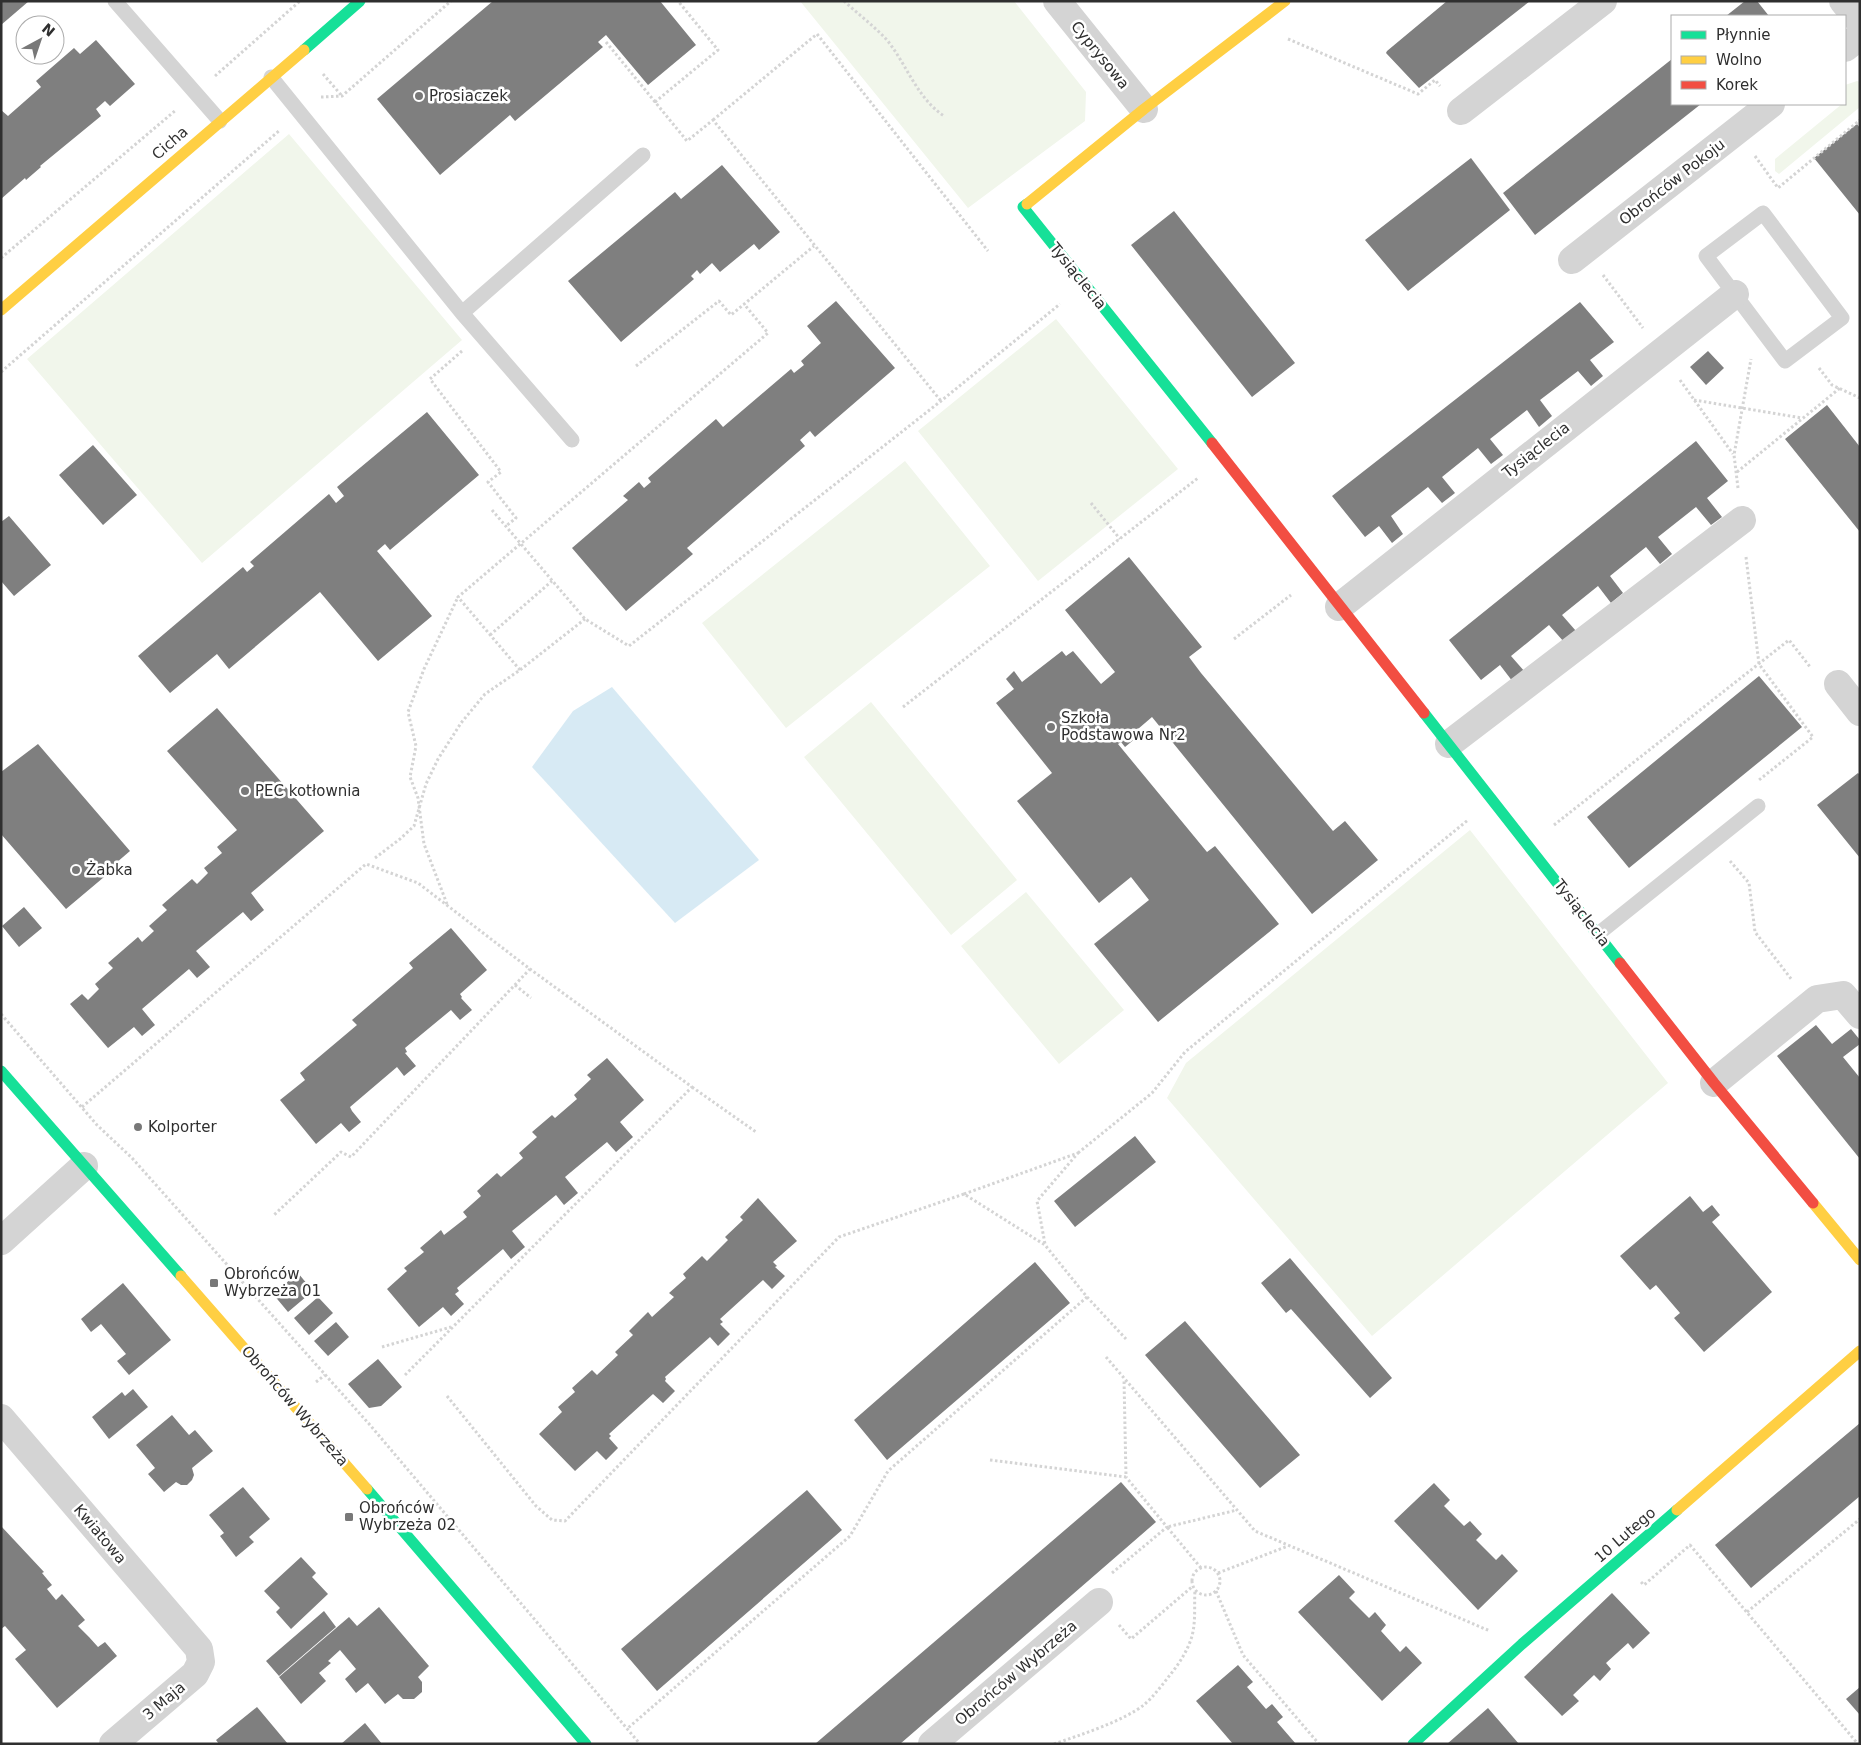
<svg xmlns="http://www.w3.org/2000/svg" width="1861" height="1745" font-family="'DejaVu Sans',sans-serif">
<rect width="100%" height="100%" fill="#fff"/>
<path fill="#f1f6eb" d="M800 1H1014L1086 92 1085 121 968 208Z
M1857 81 1860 82V107L1779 174 1775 171V159L1842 104H1845V85Z
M289 134 462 340 202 563 27 359Z
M1056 319 1178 469 1038 581 918 431Z
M905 461 990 566 786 728 702 623Z
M871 702 1017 880 951 935 804 757Z
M1470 830 1668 1083 1372 1336 1167 1098 1186 1063Z
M1026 892 1124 1010 1059 1064 961 946Z"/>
<path fill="#d7eaf4" d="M612 687 759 860 675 923 532 767 573 711Z"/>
<path fill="#7f7f7f" d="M1 1H29L1 25Z
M493 1H660L696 45 648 85 606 35 598 42 603 47 515 121 510 115 440 175 377 99Z
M1447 1H1530L1419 88 1386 53 1387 51Z
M1745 1H1757L1769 16H1726Z
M96 40 135 84 110 106 105 101 96 109 101 116 40 166 41 167 26 180 25 178 1 199V110L8 116 41 87 36 81 74 48 80 54Z
M1672 59V104H1701L1535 235 1503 193Z
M1857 124 1860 128V215L1814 158Z
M1471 158 1510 210 1408 291 1365 240Z
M722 165 780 232 759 250 754 244 720 272 712 263 700 274 697 270 691 276 694 279 621 342 568 281 675 192 681 199Z
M1174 211 1295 363 1252 397 1131 245Z
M836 301 895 368 815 437 810 431 800 440 805 446 687 548 693 554 626 611 572 548 628 500 623 496 639 482 644 488 651 482 648 478 716 419 723 427 791 369 794 373 804 365 801 361 821 343 807 326Z
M1580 302 1614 342 1590 360 1603 376 1591 386 1578 371 1540 400 1552 416 1539 427 1527 410 1490 439 1503 455 1491 464 1478 448 1442 477 1455 493 1442 503 1428 487 1391 516 1403 534 1392 543 1379 526 1365 537 1332 496Z
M1708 351 1724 368 1706 385 1690 367Z
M1827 405 1860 447V532L1785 439Z
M427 412 479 475 390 550 385 544 377 551 432 616 378 661 320 592 229 669 217 654 170 693 138 656 243 567 247 572 254 566 250 562 329 494 336 503 344 496 337 487Z
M1696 441 1728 481 1707 498 1722 517 1711 525 1696 507 1658 537 1672 554 1660 564 1646 547 1610 576 1623 593 1611 603 1598 586 1562 615 1576 631 1564 642 1549 625 1511 656 1525 672 1513 682 1500 665 1481 680 1449 640Z
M93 445 137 495 103 525 59 475Z
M9 516 51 565 14 596 1 581V522Z
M1129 557 1202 647 1189 657 1201 673 1333 831 1345 821 1378 860 1312 914 1152 717 1138 729 1142 733 1125 747 1121 742 1118 744 1207 852 1215 846 1279 924 1158 1022 1094 944 1149 900 1131 877 1099 903 1017 801 1052 773 996 703 1014 689 1006 679 1014 671 1022 682 1062 651 1066 656 1073 651 1101 684 1115 672 1065 610Z
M1759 676 1802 727 1629 868 1587 817Z
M217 708 324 831 251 893 264 910 251 921 243 912 196 951 210 967 197 978 189 969 142 1009 155 1025 142 1036 134 1027 108 1048 70 1004 82 994 88 1000 99 989 95 984 113 968 108 963 138 937 142 942 154 931 149 926 167 910 162 905 192 879 197 884 208 873 204 868 222 853 217 847 237 830 167 751Z
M38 744 130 851 109 869 110 872 66 909 1 834V772Z
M1858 773 1860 775V858L1817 805Z
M24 907 42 928 19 947 2 926Z
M451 928 487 970 460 994 462 997 461 998 472 1010 460 1020 451 1010 405 1048 407 1052 405 1053 416 1066 404 1076 397 1067 350 1107 352 1111 361 1122 349 1132 341 1123 316 1144 280 1100 305 1080 300 1073 357 1025 352 1020 413 968 409 963Z
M1816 1025 1832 1044 1851 1029 1860 1040V1044L1843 1057 1860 1078V1159L1777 1056Z
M607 1058 644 1100 620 1122 633 1137 616 1152 607 1142 565 1177 578 1193 564 1205 556 1195 512 1231 525 1247 511 1259 503 1249 457 1288 459 1291 455 1294 464 1304 451 1316 443 1307 419 1327 387 1289 407 1271 404 1268 424 1252 420 1248 441 1230 444 1235 467 1217 463 1212 481 1196 477 1191 497 1173 501 1177 523 1158 519 1153 537 1137 532 1132 552 1115 555 1118 577 1099 574 1095 591 1079 587 1075Z
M1135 1136 1156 1162 1075 1227 1054 1201Z
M1690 1196 1703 1212 1712 1205 1720 1215 1712 1222 1772 1292 1704 1352 1674 1318 1680 1313 1656 1285 1650 1290 1620 1256Z
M758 1198 797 1241 773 1262 777 1266 775 1267 785 1276 772 1289 763 1280 720 1319 723 1322 720 1324 730 1334 718 1346 710 1337 665 1377 666 1379 665 1381 675 1391 663 1403 653 1394 609 1434 611 1436 609 1438 618 1448 606 1460 597 1451 575 1471 539 1434 562 1412 558 1407 575 1392 572 1388 592 1370 597 1375 618 1355 615 1352 633 1335 629 1331 648 1312 652 1317 674 1297 669 1293 686 1278 683 1274 702 1256 707 1261 728 1240 725 1237 743 1220 740 1217Z
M1290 1258 1392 1378 1370 1398 1291 1309 1286 1313 1261 1283Z
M1035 1262 1070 1303 887 1460 854 1420Z
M298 1273 313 1291 288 1312 273 1294Z
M123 1283 171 1340 129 1375 117 1361 126 1354 101 1324 91 1332 81 1319Z
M318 1297 333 1313 309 1335 294 1318Z
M1185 1321 1300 1455 1260 1488 1145 1355Z
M336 1322 349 1337 328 1356 314 1341Z
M378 1359 402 1387 381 1406 369 1408 348 1384Z
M133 1389 148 1407 109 1439 92 1417 122 1392 125 1396Z
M172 1415 189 1435 195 1430 213 1451 192 1468 194 1475 192 1480 187 1485H181L176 1482 164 1492 148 1474 155 1468 136 1445Z
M1860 1423V1496L1751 1588 1715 1545Z
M1121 1482 1156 1522 900 1744H815Z
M1434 1483 1450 1500 1444 1506 1464 1526 1470 1521 1482 1534 1476 1540 1496 1560 1502 1554 1518 1571 1478 1610 1394 1521Z
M243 1487 270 1519 249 1537 254 1542 236 1557 220 1536 224 1533 209 1515Z
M807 1490 842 1530 657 1691 621 1649Z
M1 1526 44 1572 42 1573 52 1585 47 1589 56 1600 62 1594 85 1620 78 1626 89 1637 98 1647 105 1642 117 1656 57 1708 15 1659 26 1650 5 1626 1 1629Z
M301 1557 316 1573 312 1577 328 1594 291 1629 276 1612 280 1608 264 1591Z
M1339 1575 1355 1592 1349 1598 1369 1618 1375 1612 1386 1625 1381 1631 1400 1652 1406 1646 1422 1663 1382 1701 1298 1612Z
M1612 1593 1650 1633 1633 1649 1628 1643 1606 1663 1611 1669 1600 1681 1594 1675 1573 1695 1579 1701 1562 1716 1524 1677Z
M379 1607 429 1666 418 1677 422 1682V1692L414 1699H403L398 1694 385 1704 368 1683 356 1693 345 1679 356 1669 340 1650 328 1661 331 1663 319 1673 326 1681 301 1704 279 1677 349 1617 357 1626Z
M324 1611 336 1627 279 1676 266 1661Z
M1238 1665 1253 1682 1247 1687 1266 1709 1272 1704 1283 1717 1277 1722 1296 1744H1233L1196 1701Z
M1860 1687V1715L1846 1699Z
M257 1707 288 1744H219L216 1740Z
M1488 1708 1519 1744H1447Z
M365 1723 382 1744H341Z"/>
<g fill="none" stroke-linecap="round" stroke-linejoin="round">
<path stroke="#d4d4d4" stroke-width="3" stroke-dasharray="2.5 2.5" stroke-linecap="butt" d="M844 1C858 14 874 26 887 40 907 65 917 98 944 116
M1288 39 1418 94 1435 80 1440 86
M606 42 687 141 713 120 941 401
M323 74 342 96
M215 76 300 1
M321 97 342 96 451 1
M655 102 718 50 678 1
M713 120 817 34 988 251
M1755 156 1778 188 1860 120
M1 258 176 110
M1603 275 1643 328
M462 351 430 379 501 472 488 482 516 518 506 526
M636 366 719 301 731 315 814 246
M1819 368 1832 385 1860 398
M1 372 280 130
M1680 380 1733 454
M1694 400 1802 418
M1737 472 1840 388
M1738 488 1734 455 1751 359
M1091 503 1120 539
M492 510 585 619 629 646 941 401 1060 304
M1746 557 1759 664 1813 737 1759 780
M490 635 552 581
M1234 639 1291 595
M520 670 458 597 768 333 744 304
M903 707 1198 478
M1554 825 1789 640 1811 668
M375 858 400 839 414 826 426 784 438 759 461 723 485 694 520 670 585 619
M1730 861 1749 883 1755 932 1792 980
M447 904 424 844 418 798 410 777 416 746 408 712 424 669 458 597
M515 985 531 998
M1 1014 97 1125 132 1158 370 1425 640 1744
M692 1087 756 1132
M82 1107 366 864 418 883 530 969 351 1157 341 1152 274 1215
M1078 1153 1152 1093 1185 1052 1468 820
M964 1194 1078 1153 1037 1201 1045 1244
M1087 1297 1126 1339
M382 1347 451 1327
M1106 1357 1255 1531 1490 1631
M405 1375 692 1087 530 969
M316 1382 325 1375
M447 1396 536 1506 552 1520 565 1521 839 1237 964 1194 1045 1245 1087 1297 888 1471 850 1536 628 1728
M990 1460 1126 1477 1124 1379
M1192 1581a14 14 0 1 1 28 0a14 14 0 1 1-28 0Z
M1201 1568 1167 1527 1237 1510
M1112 1573 1167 1527 1126 1477
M1218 1573 1288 1546
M1641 1582 1644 1585 1690 1545 1858 1744
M1216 1591 1243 1655 1319 1744
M1747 1612 1860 1519
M1119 1625 1131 1639 1193 1586
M1054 1744C1080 1735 1124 1721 1145 1704 1154 1696 1162 1685 1170 1675 1179 1664 1188 1650 1192 1636 1196 1621 1194 1605 1195 1590"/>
<path stroke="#d4d4d4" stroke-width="15" d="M115 1 220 121
M271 77 462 313 572 440
M1763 213 1842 318 1785 361 1706 256Z
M462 313 643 155
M1598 934 1758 806"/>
<path stroke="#d4d4d4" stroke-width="28" d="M1057 1 1144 109
M1843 1 1860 22
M1845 48 1860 36
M1461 111 1603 1
M1572 260 1771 104
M1339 607 1735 294
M1838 684 1860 712
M1449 744 1742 520
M1714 1083 1817 999 1843 995 1860 1015
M1 1241 84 1166
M1 1418 199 1649 201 1662 195 1674 113 1744
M932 1744 1099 1602"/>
<path stroke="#16e098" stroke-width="11" d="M304 50 360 1
M1027 204 1023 207 1212 443
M1424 713 1620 963
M1 1071 181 1276
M367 1489 586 1744
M1413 1744 1522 1644 1677 1510"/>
<path stroke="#ffcf43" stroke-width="11" d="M1027 204 1144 109 1285 1
M1 310 304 50
M1813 1203 1860 1260
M181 1276 367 1489
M1677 1510 1860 1351"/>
<path stroke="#f24e42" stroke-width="11" d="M1212 443 1424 713
M1620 963 1714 1083 1813 1203"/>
</g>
<g fill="#787878" stroke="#fff" stroke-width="2">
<circle cx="419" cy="96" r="5"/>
<circle cx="1051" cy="727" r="5"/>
<circle cx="245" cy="791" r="5"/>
<circle cx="76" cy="870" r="5"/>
<circle cx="138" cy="1127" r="5"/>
<rect x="209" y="1278" width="10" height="10" rx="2.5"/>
<rect x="344" y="1512" width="10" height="10" rx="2.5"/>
</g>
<g text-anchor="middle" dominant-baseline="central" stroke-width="5" stroke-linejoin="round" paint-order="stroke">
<g font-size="15" fill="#2f2f2f" stroke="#fff">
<text transform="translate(1100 55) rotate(51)">Cyprysowa</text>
<text transform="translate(170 143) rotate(-41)">Cicha</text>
<text transform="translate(1672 182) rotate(-38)">Obrońców Pokoju</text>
<text transform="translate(1078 276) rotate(51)">Tysiąclecia</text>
<text transform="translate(1536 450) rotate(-38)">Tysiąclecia</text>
<text transform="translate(1582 913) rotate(52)">Tysiąclecia</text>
<text transform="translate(295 1406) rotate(49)">Obrońców Wybrzeża</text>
<text transform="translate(100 1534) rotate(50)">Kwiatowa</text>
<text transform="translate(1625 1535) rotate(-41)">10 Lutego</text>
<text transform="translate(1016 1673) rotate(-40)">Obrońców Wybrzeża</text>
<text transform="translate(164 1701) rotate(-40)">3 Maja</text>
</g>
<g font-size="15" fill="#2f2f2f" stroke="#fff" text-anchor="start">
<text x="429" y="96">Prosiaczek</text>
<text x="1061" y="718">Szkoła<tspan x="1061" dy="17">Podstawowa Nr2</tspan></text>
<text x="255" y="791">PEC kotłownia</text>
<text x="86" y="870">Żabka</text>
<text x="148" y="1127">Kolporter</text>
<text x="224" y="1274">Obrońców<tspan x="224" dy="17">Wybrzeża 01</tspan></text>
<text x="359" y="1508">Obrońców<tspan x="359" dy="17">Wybrzeża 02</tspan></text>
</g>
</g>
<rect width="1861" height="1745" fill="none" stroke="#2f2f2f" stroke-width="5"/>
<rect x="1671" y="15" width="175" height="90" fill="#ffffff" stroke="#acacac"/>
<rect x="1681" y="31" width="25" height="8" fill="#16e098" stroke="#acacac"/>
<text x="1716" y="40" font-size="15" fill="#2f2f2f">Płynnie</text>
<rect x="1681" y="56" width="25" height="8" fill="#ffcf43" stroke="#acacac"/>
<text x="1716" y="65" font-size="15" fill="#2f2f2f">Wolno</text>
<rect x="1681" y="81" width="25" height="8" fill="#f24e42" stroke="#acacac"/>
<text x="1716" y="90" font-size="15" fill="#2f2f2f">Korek</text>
<g transform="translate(40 40) rotate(40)"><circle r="24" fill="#ffffff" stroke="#acacac"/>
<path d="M0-4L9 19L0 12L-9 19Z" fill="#787878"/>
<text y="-8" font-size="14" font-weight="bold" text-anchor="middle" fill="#2f2f2f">N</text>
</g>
</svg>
